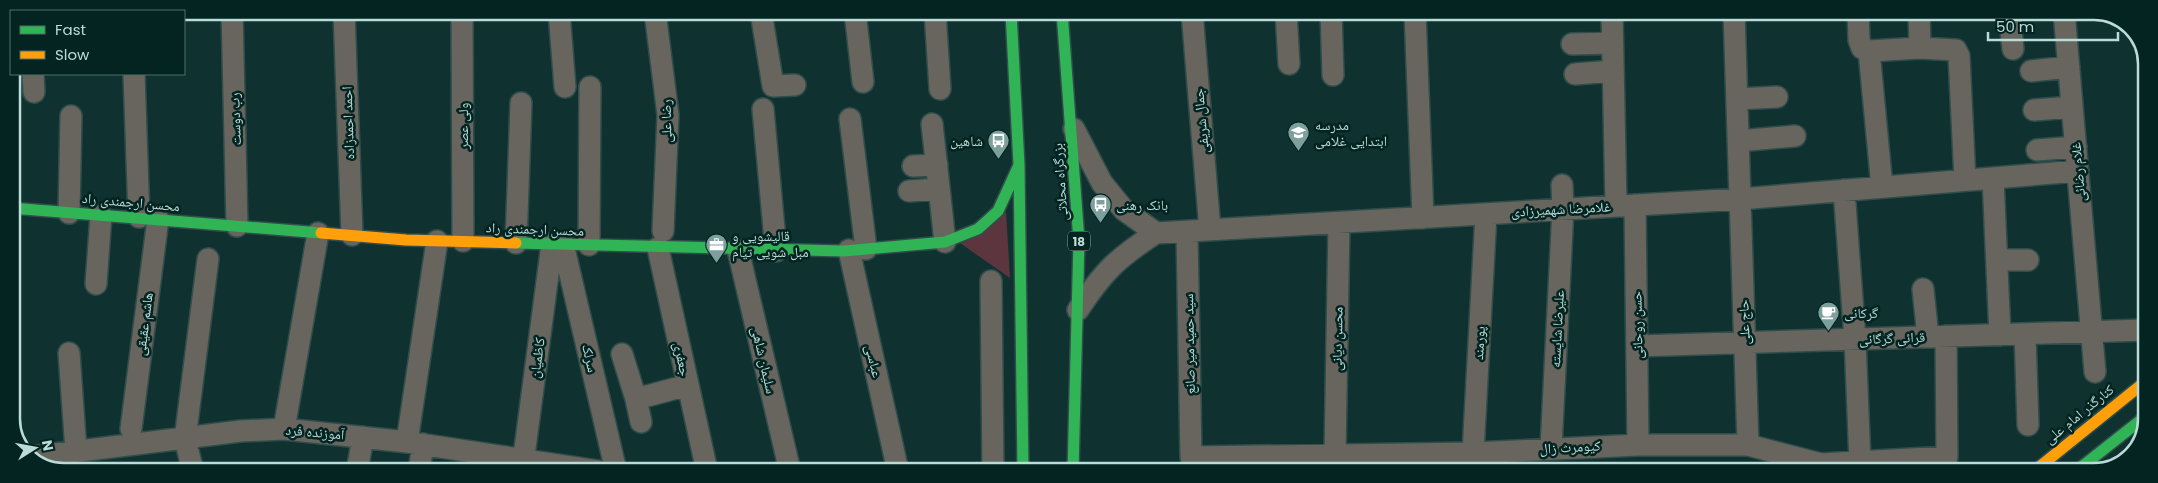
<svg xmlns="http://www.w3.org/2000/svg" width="2158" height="483" font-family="Poppins,'Noto Naskh Arabic',sans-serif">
<rect width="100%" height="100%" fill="#0f312f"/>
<path fill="#5d353f" d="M1006 212 1010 278 960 243Z"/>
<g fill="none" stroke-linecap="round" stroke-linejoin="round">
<defs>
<path id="street" d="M232 11 237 226
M344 11 352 235
M462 11 463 241
M559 12 565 87
M655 12 668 115 663 231
M761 12 773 86 795 85
M855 12 863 82
M935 12 940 89
M1192 12 1210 230
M1286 12 1289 64
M1331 12 1333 75
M1415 12 1423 218
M1612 12 1616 206
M1734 12 1748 445
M1858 12 1859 40 1862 48 1869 51 1920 48 1956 50 1959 56 1965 180
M1919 12 1920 48
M2009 12 2013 49
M2064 12 2095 372
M1572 44 1612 43
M1869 51 1882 187
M2031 71 2069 67
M33 74 34 92
M134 74 139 217
M1575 74 1613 71
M1737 99 1777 97
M763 109 776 251
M2034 110 2072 107
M850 119 866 249
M932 124 945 242
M1074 129 1102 183 1124 210 1156 233
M1738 141 1795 136
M2037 150 2076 147
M913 166 937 165
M1993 178 2000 335
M1844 190 1855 339 1860 462
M909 191 939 189
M1635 205 1638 445
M69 213 71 116
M1187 232 1191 457 1473 453 1638 445H1748L1821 464 1947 457 1946 336
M516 243 521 103
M563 244 616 471
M589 245 590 87
M658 248 707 471
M738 250 790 471
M849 250 898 471
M1997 260H2028
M991 281 993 471
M96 284 101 215
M1923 289 1928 337
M1078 310C1103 272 1117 258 1156 233L1740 199 2078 171
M2025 334 2028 425
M1637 346 2146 330
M69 353 76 451
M622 354 636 399 641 422
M636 399 688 385
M131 429 158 219
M284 429 318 233
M407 442 437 241
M1551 448 1563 209 1562 185
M1335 455 1339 223
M31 457 241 431 284 429 407 442 598 471
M193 471 185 439 208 259
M357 471 363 437
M419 471 423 444
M522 471 552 244
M1475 471 1473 453 1486 214"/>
<path id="fast" d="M1011 12 1019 165 1023 471
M1062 12 1079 241 1073 471
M11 208 321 233
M516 243 844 251 945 242 978 229 998 211 1019 165
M2075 472 2146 416"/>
<path id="slow" d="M321 233 406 240 516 243
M2124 461 2127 459
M2033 472 2146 381"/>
</defs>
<use href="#street" stroke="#304d4b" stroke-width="24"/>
<use href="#fast" stroke="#304d4b" stroke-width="14"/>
<use href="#slow" stroke="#304d4b" stroke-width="14"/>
<use href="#street" stroke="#67655e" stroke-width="21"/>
<use href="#fast" stroke="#30b455" stroke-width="11"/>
<use href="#slow" stroke="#ff9f0a" stroke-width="11"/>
</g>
<defs>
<symbol id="school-pin" viewBox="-11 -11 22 30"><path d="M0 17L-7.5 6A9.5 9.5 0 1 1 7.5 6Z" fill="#7ea09d" stroke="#042421"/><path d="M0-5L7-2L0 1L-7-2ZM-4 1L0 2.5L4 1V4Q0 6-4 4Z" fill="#fff"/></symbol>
<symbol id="bus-pin" viewBox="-11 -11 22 30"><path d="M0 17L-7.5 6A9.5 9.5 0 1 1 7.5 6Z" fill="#7ea09d" stroke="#042421"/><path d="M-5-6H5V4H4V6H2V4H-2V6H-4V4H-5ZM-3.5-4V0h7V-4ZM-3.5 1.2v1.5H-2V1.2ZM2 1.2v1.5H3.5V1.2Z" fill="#fff"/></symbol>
<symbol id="office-pin" viewBox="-11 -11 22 30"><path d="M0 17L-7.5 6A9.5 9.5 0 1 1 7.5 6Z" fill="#7ea09d" stroke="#042421"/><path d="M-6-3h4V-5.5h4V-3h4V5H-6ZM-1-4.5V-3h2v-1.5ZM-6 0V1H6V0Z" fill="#fff"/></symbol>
<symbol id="cafe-pin" viewBox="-11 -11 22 30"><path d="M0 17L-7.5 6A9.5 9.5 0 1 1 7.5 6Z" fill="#7ea09d" stroke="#042421"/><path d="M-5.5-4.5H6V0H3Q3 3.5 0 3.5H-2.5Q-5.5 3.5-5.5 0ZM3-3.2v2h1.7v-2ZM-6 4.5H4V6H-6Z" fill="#fff"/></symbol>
</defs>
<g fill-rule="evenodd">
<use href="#school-pin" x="1286" y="120" width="25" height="34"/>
<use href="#bus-pin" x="986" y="128" width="25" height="34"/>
<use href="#bus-pin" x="1088" y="192" width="25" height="34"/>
<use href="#office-pin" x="704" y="232" width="25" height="34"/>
<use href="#cafe-pin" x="1816" y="300" width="25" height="34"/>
</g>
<g text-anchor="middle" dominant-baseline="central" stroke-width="5" stroke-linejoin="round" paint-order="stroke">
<rect fill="#042421" stroke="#83a5a1" stroke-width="1" x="1068" y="231.5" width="22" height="19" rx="4"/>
<g font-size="12" font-weight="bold" fill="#b9dcd8">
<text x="1079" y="241">18</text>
</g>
<g font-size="14" fill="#b9dcd8" stroke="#042421">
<text transform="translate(235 119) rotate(-92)">رب دوست</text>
<text transform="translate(666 121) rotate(-91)">رضا علی</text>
<text transform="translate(1201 121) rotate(-95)">جمال شریفی</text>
<text transform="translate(348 123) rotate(-92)">احمد احمدزاده</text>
<text transform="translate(463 126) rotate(-90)">ولی عصر</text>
<text transform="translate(2078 172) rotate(-95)">غلام رضائی</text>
<text transform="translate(1060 182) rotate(-94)">بزرگراه محلاتی</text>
<text transform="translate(131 202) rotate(5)">محسن ارجمندی راد</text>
<text transform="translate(1561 209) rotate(-3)">غلامرضا شهمیرزادی</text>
<text transform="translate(535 229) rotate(2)">محسن ارجمندی راد</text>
<text transform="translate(1744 322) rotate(-92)">حاج علی</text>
<text transform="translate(144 324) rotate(-83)">هاشم عقیقی</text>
<text transform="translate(1637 325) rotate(-91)">حسن روحانی</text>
<text transform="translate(1557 329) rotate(-87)">علیرضا شایسته</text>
<text transform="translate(1892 338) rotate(-2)">قرائی گرگانی</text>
<text transform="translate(1337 339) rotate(-89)">محسن دیانی</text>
<text transform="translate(1479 343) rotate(-87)">پورمند</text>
<text transform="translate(1189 344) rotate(-91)">سید حمید میر صانع</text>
<text transform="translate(537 358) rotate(-82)">کاظمیان</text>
<text transform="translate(590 358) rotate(77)">سرلک</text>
<text transform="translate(682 359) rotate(78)">جعفری</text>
<text transform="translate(764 360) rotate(77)">سلیمان شاهی</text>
<text transform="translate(874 361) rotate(77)">عباسی</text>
<text transform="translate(2079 414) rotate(-39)">کنارگذر امام علی</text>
<text transform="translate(315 432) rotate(5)">آموزنده فرد</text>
<text transform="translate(1570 447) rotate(-3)">کیومرث زال</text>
</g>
<g font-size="14" fill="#b9dcd8" stroke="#042421" text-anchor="start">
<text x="1315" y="125">مدرسه<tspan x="1315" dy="16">ابتدایی غلامی</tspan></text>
<text x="983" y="141" text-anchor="end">شاهین</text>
<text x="1116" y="205">بانک رهنی</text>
<text x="732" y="236">قالیشویی و<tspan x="732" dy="16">مبل شویی تیام</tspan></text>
<text x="1844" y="313">گرکانی</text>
</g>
</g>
<path d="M0 0H2158V483H0ZM64 20H2094A44 44 0 0 1 2138 64V419A44 44 0 0 1 2094 463H64A44 44 0 0 1 20 419V64A44 44 0 0 1 64 20Z" fill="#042421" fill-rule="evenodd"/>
<path fill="none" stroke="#b9dcd8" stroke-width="2.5" d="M64 20H2094A44 44 0 0 1 2138 64V419A44 44 0 0 1 2094 463H64A44 44 0 0 1 20 419V64A44 44 0 0 1 64 20Z"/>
<rect x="10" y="10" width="175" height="65" fill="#042421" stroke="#4c6e6a"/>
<rect x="20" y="26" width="25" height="8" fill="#30b455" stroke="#4c6e6a"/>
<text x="55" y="35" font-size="15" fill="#b9dcd8">Fast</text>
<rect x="20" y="51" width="25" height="8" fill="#ff9f0a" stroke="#4c6e6a"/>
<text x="55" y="60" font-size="15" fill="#b9dcd8">Slow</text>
<g transform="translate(35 448) rotate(79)" stroke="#042421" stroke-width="4" paint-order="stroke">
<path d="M0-4L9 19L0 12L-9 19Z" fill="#b9dcd8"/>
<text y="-8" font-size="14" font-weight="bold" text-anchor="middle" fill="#b9dcd8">N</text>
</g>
<path d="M1988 32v8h130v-8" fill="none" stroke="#b9dcd8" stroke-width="2.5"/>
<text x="1996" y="32" font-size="15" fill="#b9dcd8" stroke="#042421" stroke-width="4" paint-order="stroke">50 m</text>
</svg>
